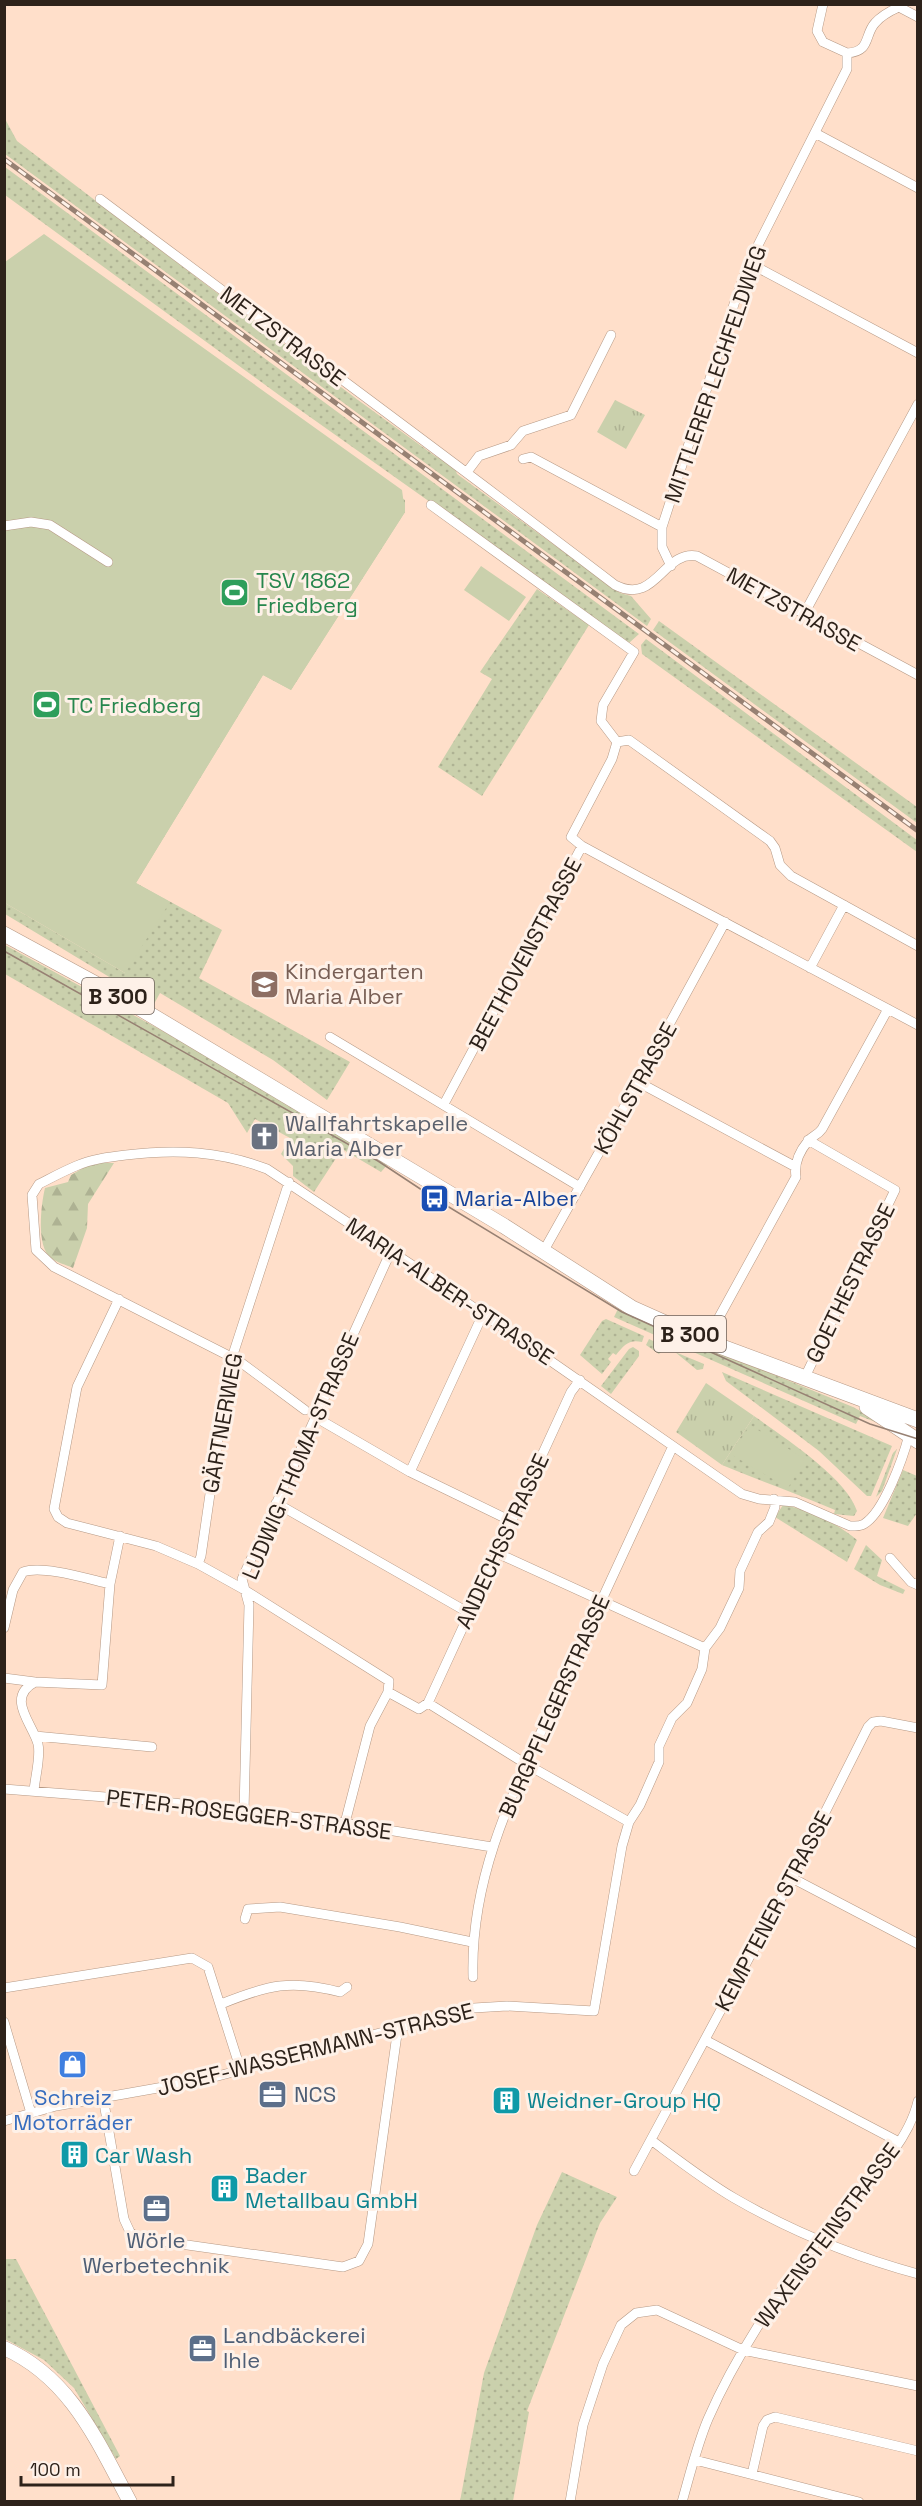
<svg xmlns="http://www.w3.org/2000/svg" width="922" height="2506" font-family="'Space Grotesk',sans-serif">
<defs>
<pattern id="grass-dots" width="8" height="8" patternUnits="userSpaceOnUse" patternTransform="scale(1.5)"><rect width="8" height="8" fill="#cad0ac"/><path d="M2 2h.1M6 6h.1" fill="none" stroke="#aeb293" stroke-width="1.8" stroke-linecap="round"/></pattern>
<pattern id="forest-firs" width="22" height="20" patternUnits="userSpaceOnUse" patternTransform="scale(1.5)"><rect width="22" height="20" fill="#cad0ac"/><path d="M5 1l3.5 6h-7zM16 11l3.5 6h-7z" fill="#aeb293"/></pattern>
<pattern id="park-tufts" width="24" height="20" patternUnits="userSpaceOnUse" patternTransform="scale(1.5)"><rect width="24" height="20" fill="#cad0ac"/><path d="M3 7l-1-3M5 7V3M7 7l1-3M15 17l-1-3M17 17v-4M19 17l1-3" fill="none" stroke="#aeb293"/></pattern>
</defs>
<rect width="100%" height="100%" fill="#ffdfca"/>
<path fill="url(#grass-dots)" d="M4 117 17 141 358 400 435 456 454 466 457 474 620 593 631 596 651 619 647 626 5 154Z
M5 167 639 634 629 643 279 395 5 195Z
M376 480 405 500V512L291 690 263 675 136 883 222 930 199 978 350 1062 327 1100 273 1060 160 993 154 1004 5 914V903L125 973 122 886Z
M537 589 589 625 482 796 438 767 492 679 480 672Z
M659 621 917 807V823L653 630Z
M646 639 917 840V852L642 654 641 645Z
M5 945 192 1047 388 1164 381 1172 342 1149 314 1192 293 1176V1166L281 1154 290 1138 255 1119 247 1133 228 1103 5 974Z
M618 1309 675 1334 853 1407 879 1421 878 1423 860 1416 856 1424 614 1317Z
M606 1319 644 1336 642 1342C629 1339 624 1345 616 1355L613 1353 608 1359 611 1362 602 1374 580 1355 602 1321Z
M649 1339 666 1347 659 1354 646 1345Z
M633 1347 639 1351V1356L611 1394 601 1386 629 1349Z
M675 1352 704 1364 703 1369 697 1370Z
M722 1372 892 1446 871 1496H867L819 1451 726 1381Z
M754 1416C782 1436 847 1478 857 1511L854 1516 834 1514 835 1510C798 1494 760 1481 722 1465Z
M897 1449 882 1491 876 1497 893 1453Z
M903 1470 917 1476V1513L908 1526 883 1518Z
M783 1505C808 1509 837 1523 857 1540L847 1562 775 1517Z
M866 1545 882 1560 877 1576 905 1590 903 1594 880 1585 854 1569Z
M562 2172 617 2197 600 2223 527 2411 529 2412 513 2501H460L484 2373 537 2225Z
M4 2259H16L120 2456 116 2459 74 2388 44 2360 5 2339Z"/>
<path fill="url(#forest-firs)" d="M92 1163H114L88 1204 87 1228 73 1268C66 1265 56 1262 51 1258 36 1247 41 1204 45 1188L68 1182 71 1175Z"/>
<path fill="url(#park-tufts)" d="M615 400 645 415 626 449 597 432Z
M706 1383 754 1416 722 1465 676 1432Z"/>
<path fill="#cad0ac" d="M44 234 402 490 405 512 291 690 263 675 136 883 170 902 125 973 5 903V262Z
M481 566 526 597 509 621 464 590Z
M750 1425 805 1459 788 1488 732 1455Z"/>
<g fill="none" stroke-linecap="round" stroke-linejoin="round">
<defs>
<path id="minor" d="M847 53C871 52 864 35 875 23 881 16 890 11 899 7L918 17
M815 133 918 188
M100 199C272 328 445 455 615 585 656 606 663 550 697 556L918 675
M749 263 918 353
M523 459 531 457 662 527
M467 472 479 456 511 445 523 431 571 415 611 335
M431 505 634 652 603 705 601 721 617 742
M4 526 31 522 50 525 108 562
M671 566 662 547V527L736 298 749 263 847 69V53L823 42 817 31 823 4
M804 614 918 404
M617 742 612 759 571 837 582 846 641 878 918 1025
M617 742 629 740 770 841 775 848 780 865 791 876 918 946
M810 968 844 905
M330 1037 580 1187
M638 1082 794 1166
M444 1104 582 846
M543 1252 610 1133 725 922
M119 1299 77 1387 54 1509 58 1517 67 1523 156 1546 198 1564 243 1589 389 1681 388 1692 419 1709 428 1703 526 1764 629 1822
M706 1341 796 1177C794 1165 799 1152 808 1141 812 1136 818 1135 822 1129L888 1009
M805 1377 895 1190 808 1140
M305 1410 239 1361 54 1267 36 1250 32 1195 39 1184C51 1178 64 1171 76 1166 92 1159 109 1157 126 1155 176 1149 220 1151 267 1169L424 1273 742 1494 759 1499 795 1502 850 1526C856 1526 859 1527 864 1524 884 1512 903 1458 909 1435
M315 1417 410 1472 511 1521
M410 1472 483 1314
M276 1503 469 1613
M497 1553 705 1648
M890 1558 911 1582 918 1585
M198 1564 201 1556 228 1370 289 1182
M4 1628 13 1590 23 1572C43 1565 88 1579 110 1584
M4 1678 35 1682
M428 1703 571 1392 580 1380
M35 1736 152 1747
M4 1789 156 1801 345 1823 492 1847
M34 1791C35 1777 41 1757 38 1744 33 1724 5 1698 35 1682L102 1685 110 1584 120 1536
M244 1812 249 1605 242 1579 391 1251
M345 1823 370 1726 388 1692
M792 1878 918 1944
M245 1919 248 1909 280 1907 400 1927 472 1942
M473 1977C470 1869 519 1781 563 1685 599 1605 636 1526 673 1446
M4 1988 192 1958 208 1967 241 2071
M221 2004C268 1985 291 1979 340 1992L347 1987
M4 2022 31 2113
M705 2040 899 2142
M103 2097 124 2219 130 2232 138 2238 343 2267 359 2261 368 2244 398 2027
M4 2121 56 2106 203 2080 474 2008 507 2006 594 2011 622 1846 629 1822 640 1805 659 1762V1746L672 1718 687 1703 702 1669 705 1648 720 1628 739 1588 740 1571 758 1532 769 1522 775 1507 774 1499
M651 2140C678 2160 705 2181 734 2198 791 2231 855 2257 918 2274
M634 2171 792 1878 868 1727 873 1722 881 1721 918 1728
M695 2460 859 2502
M752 2474 763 2426 767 2420 775 2417 918 2451
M570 2502 583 2425 603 2364 621 2325 636 2313 657 2310 743 2350 918 2386
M682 2502C690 2474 697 2445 708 2419 736 2355 776 2296 817 2241 849 2198 906 2153 918 2101"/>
<path id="secondary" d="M4 2348C71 2378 97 2441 130 2502"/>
<path id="primary" d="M4 934 131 1003 504 1226 632 1308 706 1341 918 1420
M867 1407 918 1441"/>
</defs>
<use href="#minor" stroke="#b69985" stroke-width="10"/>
<use href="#secondary" stroke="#b69985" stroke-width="15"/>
<use href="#primary" stroke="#b69985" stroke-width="16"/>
<use href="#minor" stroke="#fff" stroke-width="9"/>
<use href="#secondary" stroke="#fff" stroke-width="14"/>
<use href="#primary" stroke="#fff" stroke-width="15"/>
<path stroke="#978173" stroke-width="1.5" d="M4 951 378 1161 434 1198 622 1312 870 1424 918 1439"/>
<defs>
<path id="rail" d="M4 159 918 831"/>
</defs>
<use href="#rail" stroke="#978173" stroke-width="5"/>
<use href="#rail" stroke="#fef1e8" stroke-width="3" stroke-dasharray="9" stroke-linecap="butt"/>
</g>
<defs>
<symbol id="stadium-square" viewBox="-11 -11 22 22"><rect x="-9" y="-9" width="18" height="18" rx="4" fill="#2e9e5b" stroke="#fef1e8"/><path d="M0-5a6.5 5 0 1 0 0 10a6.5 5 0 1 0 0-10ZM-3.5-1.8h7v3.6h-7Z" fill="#fff"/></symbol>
<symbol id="school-square" viewBox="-11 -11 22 22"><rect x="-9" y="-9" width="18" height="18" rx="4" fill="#8d6e63" stroke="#fef1e8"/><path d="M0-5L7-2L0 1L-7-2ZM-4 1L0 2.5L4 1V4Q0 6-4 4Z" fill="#fff"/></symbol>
<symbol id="church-square" viewBox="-11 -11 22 22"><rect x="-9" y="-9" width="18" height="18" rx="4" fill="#6b7280" stroke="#fef1e8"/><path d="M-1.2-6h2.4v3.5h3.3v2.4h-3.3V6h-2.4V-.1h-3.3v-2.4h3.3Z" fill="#fff"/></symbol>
<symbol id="bus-square" viewBox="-11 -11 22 22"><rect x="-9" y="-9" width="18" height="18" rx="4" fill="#1a4fb4" stroke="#fef1e8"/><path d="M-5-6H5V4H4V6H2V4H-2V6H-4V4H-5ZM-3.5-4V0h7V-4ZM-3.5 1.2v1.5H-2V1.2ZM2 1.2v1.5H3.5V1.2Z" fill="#fff"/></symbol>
<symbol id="shop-square" viewBox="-11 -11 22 22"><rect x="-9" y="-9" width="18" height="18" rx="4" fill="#3f7fe0" stroke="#fef1e8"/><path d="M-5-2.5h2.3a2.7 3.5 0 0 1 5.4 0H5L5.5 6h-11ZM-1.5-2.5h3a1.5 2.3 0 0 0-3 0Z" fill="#fff"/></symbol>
<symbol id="office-square" viewBox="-11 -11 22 22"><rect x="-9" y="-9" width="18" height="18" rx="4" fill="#5c6f8a" stroke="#fef1e8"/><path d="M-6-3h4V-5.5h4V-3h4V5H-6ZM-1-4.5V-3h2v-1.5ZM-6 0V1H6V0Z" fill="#fff"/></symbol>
<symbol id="building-square" viewBox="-11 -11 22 22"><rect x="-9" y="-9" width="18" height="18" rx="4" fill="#0f9aa8" stroke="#fef1e8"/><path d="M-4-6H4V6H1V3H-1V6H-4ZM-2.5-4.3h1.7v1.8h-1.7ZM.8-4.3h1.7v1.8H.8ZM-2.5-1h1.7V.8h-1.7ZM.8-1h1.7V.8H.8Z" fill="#fff"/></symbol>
</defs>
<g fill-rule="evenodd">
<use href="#stadium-square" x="218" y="576" width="33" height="33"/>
<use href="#stadium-square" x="30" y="688" width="33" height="33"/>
<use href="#school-square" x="248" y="968" width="33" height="33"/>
<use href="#church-square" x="248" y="1120" width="33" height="33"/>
<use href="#bus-square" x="418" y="1182" width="33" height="33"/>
<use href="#shop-square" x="56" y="2048" width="33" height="33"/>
<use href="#office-square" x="256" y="2078" width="33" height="33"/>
<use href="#building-square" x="490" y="2084" width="33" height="33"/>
<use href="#building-square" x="58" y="2138" width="33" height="33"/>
<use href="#building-square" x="208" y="2172" width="33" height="33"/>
<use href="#office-square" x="140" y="2192" width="33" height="33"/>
<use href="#office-square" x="186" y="2332" width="33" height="33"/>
</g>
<g text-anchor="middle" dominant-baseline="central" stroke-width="6" stroke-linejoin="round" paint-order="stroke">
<g fill="#fef1e8" stroke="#6c6058" stroke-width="1.5">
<rect x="82" y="978" width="72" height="36" rx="4.5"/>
<rect x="654" y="1316" width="72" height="36" rx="4.5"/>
</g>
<g font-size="21" font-weight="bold" fill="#2d221a">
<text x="118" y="996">B 300</text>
<text x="690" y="1334">B 300</text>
</g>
<g font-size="22" fill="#2d221a" stroke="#fef1e8">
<text transform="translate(283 336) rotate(37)">METZSTRASSE</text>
<text transform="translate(715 374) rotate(-71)">MITTLERER LECHFELDWEG</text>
<text transform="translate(794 609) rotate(29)">METZSTRASSE</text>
<text transform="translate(525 954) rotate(-62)">BEETHOVENSTRASSE</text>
<text transform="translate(635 1088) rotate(-61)">KÖHLSTRASSE</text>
<text transform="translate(850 1283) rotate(-64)">GOETHESTRASSE</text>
<text transform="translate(450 1291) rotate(34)">MARIA-ALBER-STRASSE</text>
<text transform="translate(222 1423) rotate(-80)">GÄRTNERWEG</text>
<text transform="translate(300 1456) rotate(-67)">LUDWIG-THOMA-STRASSE</text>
<text transform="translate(502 1541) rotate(-65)">ANDECHSSTRASSE</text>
<text transform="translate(554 1706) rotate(-66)">BURGPFLEGERSTRASSE</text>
<text transform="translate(249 1814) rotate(7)">PETER-ROSEGGER-STRASSE</text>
<text transform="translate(773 1911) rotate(-62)">KEMPTENER STRASSE</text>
<text transform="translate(315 2049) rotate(-14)">JOSEF-WASSERMANN-STRASSE</text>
<text transform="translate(827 2235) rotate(-53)">WAXENSTEINSTRASSE</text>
</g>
<g font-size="22" fill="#27864d" stroke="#fef1e8" text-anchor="start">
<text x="256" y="580">TSV 1862<tspan x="256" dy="25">Friedberg</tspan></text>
<text x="67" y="705">TC Friedberg</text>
</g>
<g font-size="22" fill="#785e54" stroke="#fef1e8" text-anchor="start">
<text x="285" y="971">Kindergarten<tspan x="285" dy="25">Maria Alber</tspan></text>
</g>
<g font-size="22" fill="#5b616d" stroke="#fef1e8" text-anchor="start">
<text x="285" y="1123">Wallfahrtskapelle<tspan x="285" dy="25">Maria Alber</tspan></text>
</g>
<g font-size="22" fill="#164399" stroke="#fef1e8" text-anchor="start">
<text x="455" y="1198">Maria-Alber</text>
</g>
<g font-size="22" fill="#4e5e75" stroke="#fef1e8" text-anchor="start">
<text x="294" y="2094">NCS</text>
<text x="156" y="2240" text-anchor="middle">Wörle<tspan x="156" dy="25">Werbetechnik</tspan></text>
<text x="223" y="2335">Landbäckerei<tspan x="223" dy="25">Ihle</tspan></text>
</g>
<g font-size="22" fill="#366cbe" stroke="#fef1e8">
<text x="73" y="2097">Schreiz<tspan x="73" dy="25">Motorräder</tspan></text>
</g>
<g font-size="22" fill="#0d838f" stroke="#fef1e8" text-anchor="start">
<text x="527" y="2100">Weidner-Group HQ</text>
<text x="95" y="2155">Car Wash</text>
<text x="245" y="2175">Bader<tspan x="245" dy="25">Metallbau GmbH</tspan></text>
</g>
</g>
<rect width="922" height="2506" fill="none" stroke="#2d221a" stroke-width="12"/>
<path d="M21 2476v9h152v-9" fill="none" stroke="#2d221a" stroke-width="3"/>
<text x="30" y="2476" font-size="18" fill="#2d221a" stroke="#fef1e8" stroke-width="4.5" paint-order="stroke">100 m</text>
</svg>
